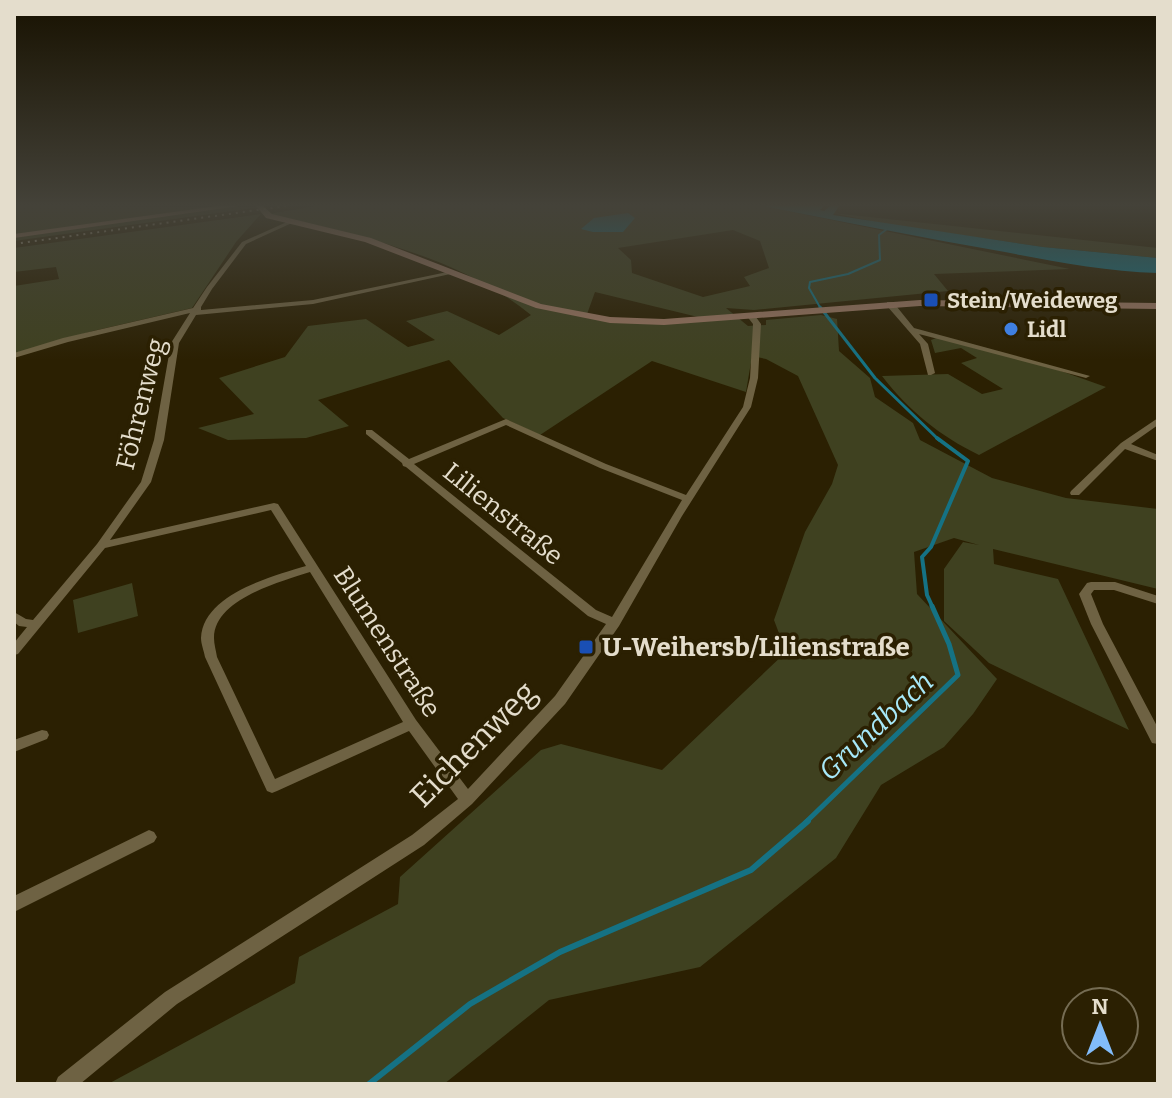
<svg xmlns="http://www.w3.org/2000/svg" width="1172" height="1098" font-family="Bitter,serif">
<rect width="100%" height="100%" fill="#2b2002"/>
<path fill="#3f4120" fill-rule="evenodd" d="M14 206 241 207 269 206 14 241Z
M315 206H763L1070 269 934 274 948 291 754 310 726 308 748 326 766 325V320L821 315 837 319 839 351 870 378 875 397 913 423 920 440 992 478 1066 498 1158 509V589L993 549 994 564 1058 579 1129 730 989 663 944 621V569L963 542 979 545 954 538 914 552 917 594 997 679 973 714 944 747 881 785 836 858 700 967 549 1000 444 1084H108L295 983 299 957 398 904 400 877 541 750 561 744 662 770 786 652 774 620 805 532 832 484 838 465 798 376 766 359 752 356 746 392 652 361 540 435 503 418 449 360 318 400 349 426 306 438 228 440 198 428 254 414 219 378 285 357 308 326 366 319 408 347 435 340 406 321 447 311 499 335 531 315C459 256 358 235 269 214ZM733 230 760 241 769 268 744 277 750 286 703 297 632 273 631 260 618 248ZM595 292 698 317 662 321 586 317Z
M832 213 1158 248V258L1043 247 886 224Z
M261 214 236 242 192 308 93 331 14 354V286L59 279 56 267 14 272V248Z
M939 337 1044 365 1106 387 979 455C940 436 909 411 882 376L948 374 982 394 1003 389 961 363 977 358 961 348 935 353 931 340Z
M132 583 138 616 78 633 73 600Z"/>
<path fill="#157284" d="M763 206H824L820 210 824 211 830 206H839L833 215 1043 247 1158 258V273C1106 271 1056 262 1005 252 924 238 844 222 763 206Z
M628 213 635 218 623 232H593L581 229 594 218Z"/>
<g fill="none" stroke-linecap="round" stroke-linejoin="round">
<path stroke="#157284" stroke-width="2" d="M821 309 809 288 810 282 848 274 880 260 879 235 887 229"/>
<path stroke="#157284" stroke-width="3" d="M820 307 875 378 939 440"/>
<path stroke="#157284" stroke-width="4" d="M933 608 927 595 922 557 931 547 968 461 937 438"/>
<path stroke="#157284" stroke-width="5" d="M805 823 958 675 949 644 932 606"/>
<path stroke="#157284" stroke-width="6" d="M369 1084 470 1004 560 952 751 870 808 821"/>
<path fill="#6e6243" fill-rule="evenodd" d="M289 221 294 222 246 244 212 289 201 307V310L313 300 452 271 455 273 313 304 196 315 179 343 164 440 151 482 110 540 274 503 278 504 416 720 468 789 555 696 606 624 588 616 406 467 403 466 402 463 366 434V430H372L409 459 506 419 606 464 686 495 743 407 750 378 753 324 746 315 750 313H753L761 324 758 378 751 407 682 516 619 626 565 704 472 804 424 845 177 1004 80 1084H55L58 1077 165 992 412 835 458 799 409 731 277 791 272 793 267 791 205 657C204 651 201 644 201 638 203 594 273 576 306 566L271 510 105 548 18 654 14 655V643L27 627 19 626 14 622V612L26 619 33 620 97 544 141 482 154 440 171 343 190 313 68 342 14 358V353L63 338 193 308 207 287 242 242ZM506 425 600 468 682 500 612 617 596 610 414 464ZM310 572 403 722 275 779 217 657C216 651 214 644 214 638 214 599 280 582 310 572Z
M887 302H893L914 328 1090 376 1086 378 919 334 928 344 935 373 931 375H928L920 344 887 306Z
M1158 418V425L1131 444 1158 455V461L1125 449 1079 495H1071L1070 493 1071 491 1121 443Z
M1091 582H1115L1158 596V604L1114 590H1094L1091 594 1103 624 1158 728V744L1152 743 1091 624 1079 594 1087 583Z
M42 730 47 731 49 735 47 739 14 752V740Z
M149 830 154 832 157 837 154 842 14 912V896Z"/>
<path fill="#967460" fill-rule="evenodd" d="M217 206H239L14 238V234Z
M256 206H263L272 214 371 238 541 304 610 317 664 319 920 300 1158 303V309L920 306 664 325 610 323 536 308 365 242 266 218Z"/>
<path stroke="#a39a85" stroke-width="2" stroke-dasharray="2 5" stroke-linecap="butt" d="M14 244 286 206"/>
</g>
<linearGradient id="sky" x2="0" y2="1"><stop stop-color="#181201"/><stop offset="0.57" stop-color="#444239"/><stop offset="1" stop-color="#444239" stop-opacity="0"/></linearGradient>
<rect width="1172" height="360" fill="url(#sky)"/>
<g fill="#1a4fb4" stroke="#2b2002" stroke-width="3">
<rect x="923" y="292" width="16" height="16" rx="4"/>
<rect x="578" y="639" width="16" height="16" rx="4"/>
</g>
<circle fill="#3f7fe0" stroke="#2b2002" stroke-width="3" cx="1011" cy="329" r="8"/>
<g text-anchor="middle" dominant-baseline="central" stroke-width="7" stroke-linejoin="round" paint-order="stroke">
<g font-size="22" font-weight="bold" fill="#e4ddcc" stroke="#2b2002" text-anchor="start">
<text x="947" y="300">Stein/Weideweg</text>
<text x="1027" y="329">Lidl</text>
</g>
<g font-size="26" fill="#e4ddcc" stroke="#2b2002">
<text transform="translate(141 404) rotate(-76)">Föhrenweg</text>
<text transform="translate(503 514) rotate(39)">Lilienstraße</text>
<text transform="translate(387 642) rotate(57)">Blumenstraße</text>
</g>
<g font-size="26" font-weight="bold" fill="#e4ddcc" stroke="#2b2002" text-anchor="start">
<text x="602" y="647">U-Weihersb/Lilienstraße</text>
</g>
<g font-size="28" font-style="italic" fill="#a7e8f8" stroke="#2b2002">
<text transform="translate(876 726) rotate(-43)">Grundbach</text>
</g>
<g font-size="32" fill="#e4ddcc" stroke="#2b2002">
<text transform="translate(473 744) rotate(-45)">Eichenweg</text>
</g>
</g>
<rect width="1172" height="1098" fill="none" stroke="#e4ddcc" stroke-width="32"/>
<g transform="translate(1100 1026)"><circle r="38" fill="#2b2002" stroke="#756c53" stroke-width="2"/>
<path d="M0-6L14 30L0 20L-14 30Z" fill="#82bcfa"/>
<text y="-12" font-size="22" font-weight="bold" text-anchor="middle" fill="#e4ddcc">N</text>
</g>
</svg>
